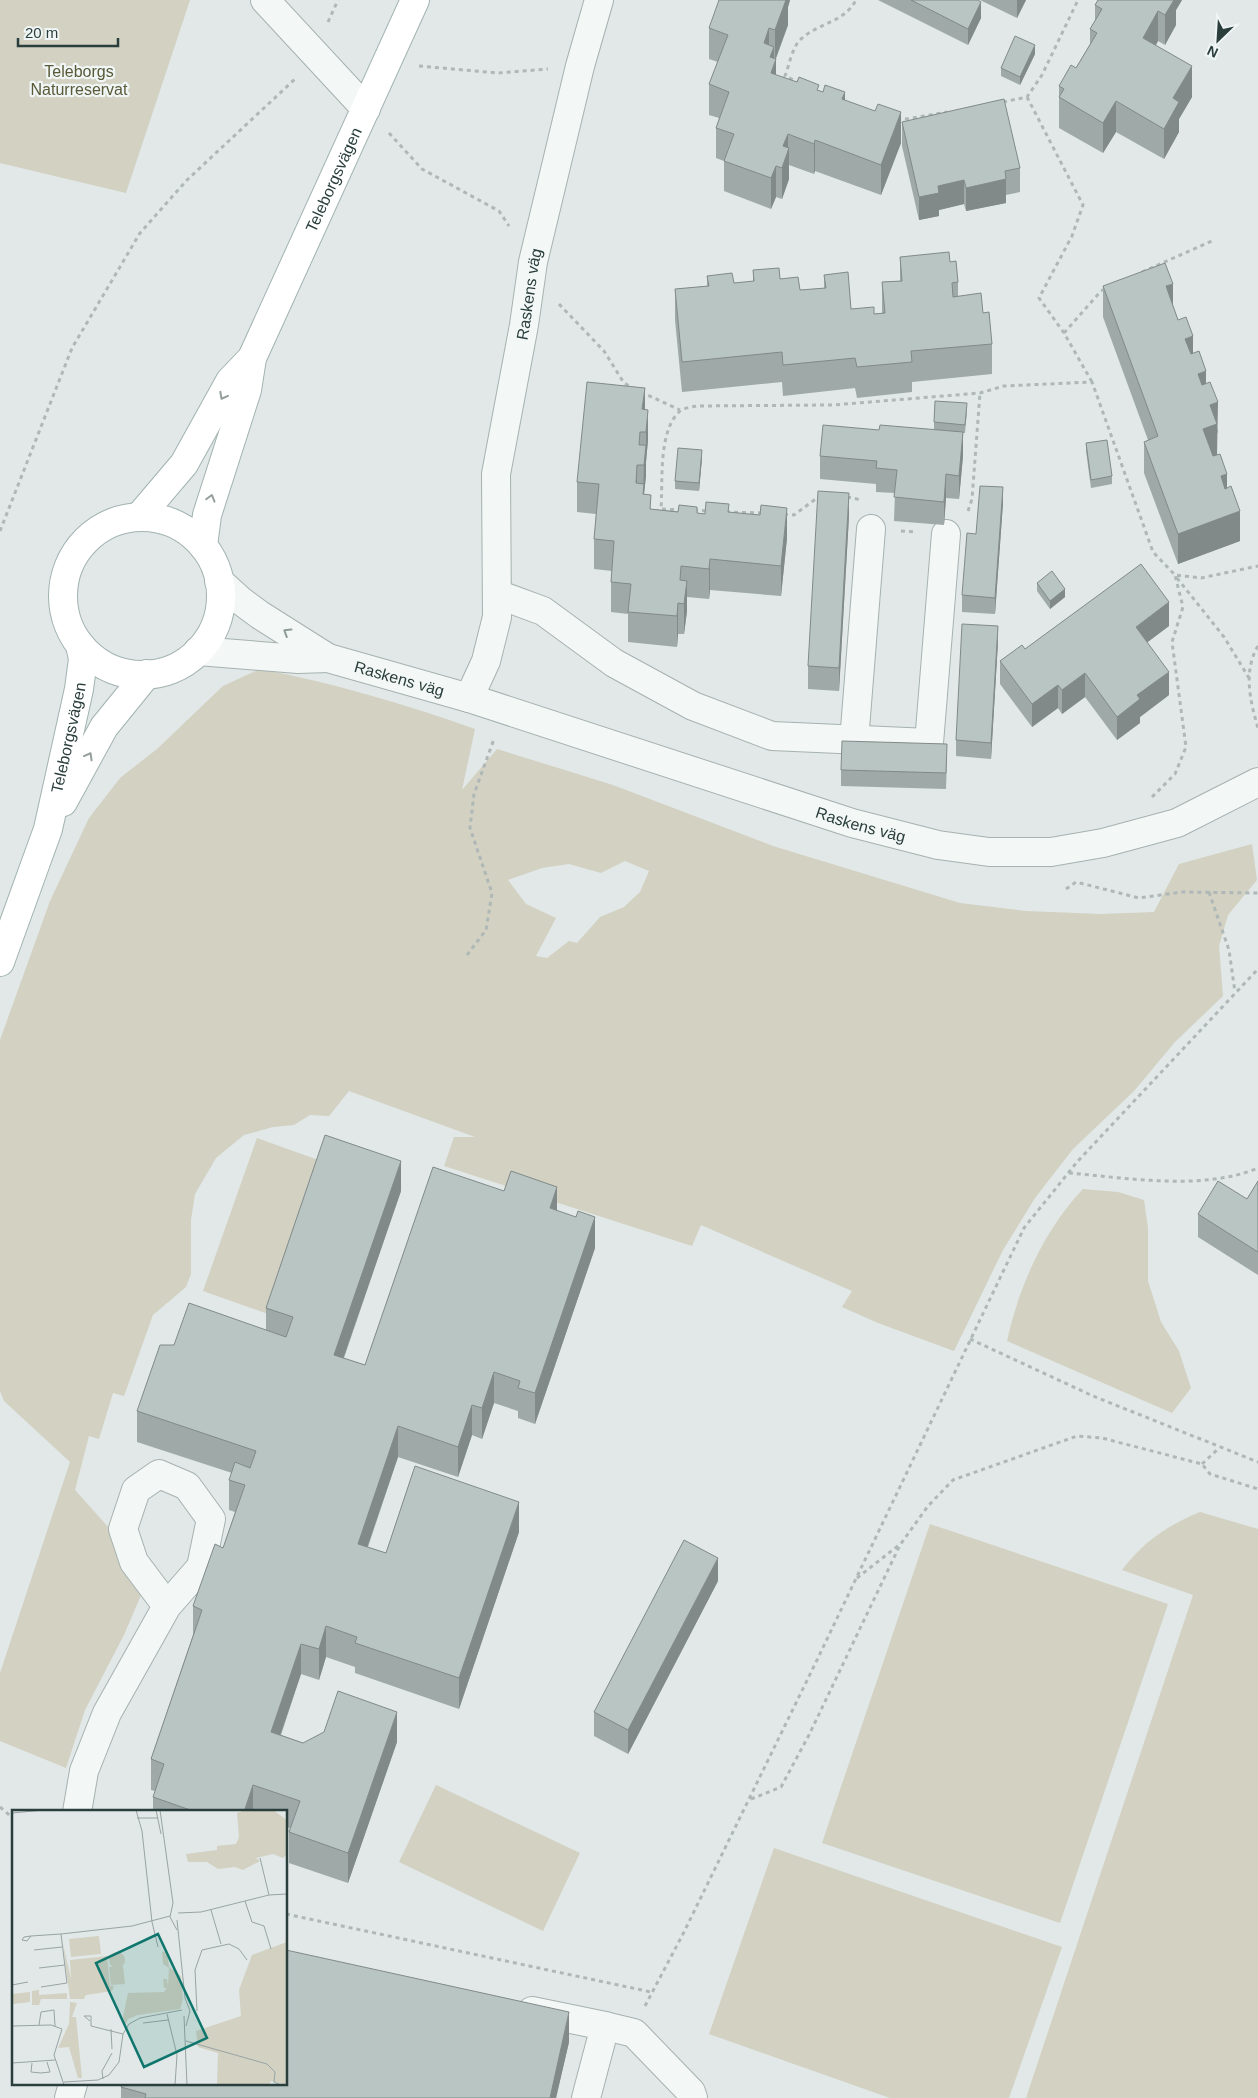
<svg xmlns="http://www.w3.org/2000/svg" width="1258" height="2098" font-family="Helvetica,sans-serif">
<rect width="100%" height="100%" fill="#e1e8e7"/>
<path fill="#d2d1c2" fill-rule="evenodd" d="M0 0H190L126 193 0 163Z
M260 669C333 683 405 704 475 729L462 790 497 749 613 785 773 846 960 903 1026 911 1101 914 1154 912 1179 864 1252 844 1257 880 1228 915 1219 946 1223 996 1175 1042 1134 1091 1073 1149 1035 1198 1003 1250 954 1351 878 1323 842 1307 852 1291 701 1225 692 1246 444 1166 454 1137H475L349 1091 329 1116 310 1115 294 1125 273 1127 244 1135 216 1158 195 1194 191 1220V1274L186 1287 153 1315 124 1396 113 1393 99 1439 89 1436 75 1490 118 1538 153 1567 124 1635 85 1710 66 1768 0 1741V1673L70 1462 4 1401 0 1391V1040L50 901 89 818 120 778 157 749 223 686ZM625 861 649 871 640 892 624 907 600 917 577 943 569 941 547 958 536 956 556 918 526 904 508 880 542 868 569 864 601 873Z
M257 1138 321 1161 268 1314 203 1291Z
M1083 1189 1118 1192 1144 1200 1148 1228V1281L1161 1322 1179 1351 1191 1388 1172 1413 1007 1341C1019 1286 1044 1230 1083 1189Z
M1200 1512 1258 1529V2098H1026L1193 1595 1122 1570C1144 1541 1167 1526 1200 1512Z
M930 1524 1168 1604 1060 1923 822 1843Z
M436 1785 580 1853 543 1931 399 1862Z
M774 1848 1062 1947 1009 2098H890L709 2034Z"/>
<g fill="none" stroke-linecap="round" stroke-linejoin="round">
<defs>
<g id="minor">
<path d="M265 0 366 109"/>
<path id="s1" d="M219 581 241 601 260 615 328 658 469 698 852 823 938 845 989 852H1051L1103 843 1177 823 1258 782"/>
<path d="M497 594 543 611 614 663 693 706 772 736 929 743 946 534"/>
<path d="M198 651 298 659 328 658"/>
<path id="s2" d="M469 698 486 661 497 617 496 474 524 325 533 262 580 66 599 0"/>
<path d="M854 741 871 529"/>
<path d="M77 1812 84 1771 107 1713 167 1606 201 1567 211 1519 187 1486 159 1474 136 1490 123 1529 134 1562 167 1606"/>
<path d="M532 2011 605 2026 586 2098"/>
<path d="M605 2026 634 2033 691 2092 693 2098"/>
<path d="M69 2098 73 2084"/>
</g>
<g id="major">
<path d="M139 517 184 464 230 381 252 358"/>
<circle cx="142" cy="596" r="79"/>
<path id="s3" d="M203 546 207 515 247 390 252 358 415 0"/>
<path d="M63 802 104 727 147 674"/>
<path id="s4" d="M0 962 48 829 79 689 83 659 80 645"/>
</g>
</defs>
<use href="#minor" stroke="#a6b2b0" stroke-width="30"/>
<use href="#major" stroke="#a1b3b0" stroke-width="30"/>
<path stroke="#afb8b7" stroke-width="3" stroke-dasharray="4 4" stroke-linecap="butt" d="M328 22 338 0
M419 66 498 73 548 69
M800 83 785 76C789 66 792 48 800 40 817 23 844 23 856 0
M1027 97 1083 205 1072 236 1039 298 1064 333 1092 382
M1003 102 1027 97 1042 75 1078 0
M897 118 907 119 947 112
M389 133 422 169 499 211 509 226
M1142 272 1214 240
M559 304 604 351 624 383 631 387
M1064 333 1101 291 1107 288
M641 392 680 410
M847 497 862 500
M682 510 661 509C663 482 658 432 679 412 683 408 691 407 697 406L833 405 980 393 1004 386 1092 382 1153 552 1175 575 1201 578 1258 566
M694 510 707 511
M968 511 972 499 980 393
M726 512 765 513
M784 514 794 515 821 495
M0 531 72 348 140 233 187 180 295 79
M901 531 915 532
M1177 578 1224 637 1249 678
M1258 646C1243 671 1250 701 1258 728
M1152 797 1175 774 1186 747 1172 642 1183 607 1175 575
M1066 889 1076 882 1139 898 1182 892 1258 893
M1209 892 1229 950 1235 992
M467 955 486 930 492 893 470 828 474 794 494 739
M1069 1173C1128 1178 1203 1191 1258 1168
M970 1339 1093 1396 1258 1462
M1202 1464 1219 1448
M857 1578 899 1545
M751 1799 781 1787 809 1735 900 1545 928 1506 953 1480 1077 1436 1102 1438 1202 1464 1210 1474 1258 1489
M0 1807 14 1819
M286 1914 651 1992
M645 2006 684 1932 817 1660 1024 1228 1077 1162 1258 969"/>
<use href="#minor" stroke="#f3f7f6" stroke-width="28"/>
<use href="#major" stroke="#fff" stroke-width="28"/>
</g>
<path fill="#9ea9a8" d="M790 0 788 7V25L776 59V75L845 100 901 143 881 195 815 171 814 174 789 165V179L782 199 776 197 771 209 724 191V161L716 158V128L719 118 709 115V84L718 62 709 59V28Z
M878 0H978L981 18 968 45Z
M980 0H1026L1017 18Z
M1098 0H1182L1176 10V25L1165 45 1158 41 1156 45 1192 97 1179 119V132L1164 159 1116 132 1103 153 1059 128V86L1076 68 1090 44V29L1095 21V5Z
M1035 54 1020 85 1001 76V68Z
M902 122 1020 168V192L1006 195V203L966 211 964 204 939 210V216L919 220 902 146Z
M900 257 950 262 958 282V296L983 313 992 344V374L912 382V392L857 398 855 388 783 396 782 382 682 392 675 320V289L707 286V276L734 283 753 282V270L780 279 800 290 824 288V275L851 309 874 314 882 313V282L900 281Z
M1103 286 1173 306 1178 320 1206 384 1218 432 1217 433V455L1227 488 1240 541 1178 564 1144 473V442L1148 440 1103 317Z
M645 409 648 440 646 462V476L644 494 651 509 705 514 729 512 787 538 781 596 710 590 709 599 687 597V611L684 634H678L677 647 628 642V614L611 612V582L612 571 594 569V539L596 514 577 512V482Z
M967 411 965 433H963V456L959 499 946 498 944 525 894 521 895 493 876 492V484L820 479V456L879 430H934V422Z
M1086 443 1112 476V484L1091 488 1086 451Z
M702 458 699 491 675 489V481Z
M1003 503 995 614 962 612V595L976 534Z
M849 516 839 691 808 689V666Z
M1037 583 1065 597 1050 609 1037 591Z
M1169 626 1147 642 1169 695 1140 717V723L1117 740 1085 697 1062 714 1058 708 1032 727 1000 684V661L1025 649Z
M998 642 991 759 956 756V740Z
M947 760 946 789 841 786V770Z
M1258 1181V1275L1198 1237V1214L1247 1199Z
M401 1191 344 1358 365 1365 557 1210 595 1248 535 1424 518 1418V1411L494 1403 482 1439 472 1435 458 1477 398 1457 368 1547 386 1553 519 1532 459 1709 355 1673V1667L326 1657 319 1680 301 1674 281 1735 303 1743 397 1742 348 1883 289 1863V1832L290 1828 286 1827V1812H153V1797L155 1791 151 1790V1759L193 1635V1606L223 1548 235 1512 229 1510V1480L232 1473 137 1442V1411L266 1330V1308Z
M718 1581 628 1754 594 1736V1712Z
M569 2042 556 2098H121V2087Z"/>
<path fill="#818a88" d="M783 0H790L788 7V25L775 60V30Z
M1017 0H1026L1017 18Z
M1169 0H1182L1176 10V25L1165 45V15Z
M981 2V18L968 45V29Z
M1158 11V41L1143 68V38Z
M769 28V58L764 43Z
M1035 45V54L1020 85V77Z
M774 47V66L776 59V90L771 103 770 57Z
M1192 66V97L1179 119V132L1164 159V129L1173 98Z
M845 92V122L842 99Z
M1116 101V132L1103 153V123Z
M901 112V143L881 195V165Z
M788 134V152L789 148V179L782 199V168L783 146Z
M815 140V171L814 174V144Z
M776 166V197L771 209V178Z
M1006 179V203L966 211V188Z
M964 180V204L939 210V216L919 220V197L938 186Z
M1173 284V314L1166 286Z
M1193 336V367L1185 339Z
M1206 371V402L1198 374Z
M645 388V418L642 409Z
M1218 402 1217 455 1203 460V429L1210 405Z
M648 410V440L646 462V432Z
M963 432V456L959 499V476Z
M646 445V476L644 494H643L644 465Z
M702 450V458L699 491V483Z
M637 465V495L636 483Z
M946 474V498L944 525V502Z
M1227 474V504L1221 476Z
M1003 487V503L995 614V598Z
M849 493V516L839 691V668Z
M787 508V538L781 596V566Z
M1240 511V541L1178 564V534Z
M710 559V590L709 599V569Z
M687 581V611L684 634V604Z
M1065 589V597L1050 609V601Z
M1169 602V626L1136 651V627Z
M678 603V634L677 647V616Z
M998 626V642L991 759V743Z
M1169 672V695L1140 717V723L1117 740V717L1137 695Z
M1085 673V697L1062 714V690Z
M1058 685V708L1032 727V704Z
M401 1161V1191L334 1385V1355Z
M557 1187V1218L550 1208Z
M595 1217V1248L535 1424V1393Z
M494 1372V1403L482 1439V1408Z
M472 1405V1435L458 1477V1447Z
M398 1426V1457L358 1574V1544Z
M519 1502V1532L459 1709V1678Z
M718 1558V1581L628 1754V1730Z
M326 1626V1657L319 1680V1649Z
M301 1644V1674L271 1762V1732Z
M397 1712V1742L348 1883V1853Z
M253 1785V1812H244Z
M569 2012V2042L556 2098H550Z"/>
<path fill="#b8c5c3" stroke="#818a88" d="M719 0H786L775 30 769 28 764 43 774 47 770 57 776 59 771 73 797 82 799 77 819 85 817 90 823 92 825 85 845 92 842 99 875 111 878 104 901 112 881 165 815 140 814 144 788 134 783 146 789 148 782 168 776 166 771 178 724 161 734 134 716 128 729 92 709 84 728 35 709 28Z
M911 0H978L981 2 968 29Z
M1098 0H1174L1165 15 1158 11 1143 38 1192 66 1173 98 1179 102 1164 129 1116 101 1103 123 1059 97 1064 89 1059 86 1071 65 1076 68 1097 33 1090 29 1102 9 1095 5Z
M1015 36 1035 45 1020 77 1001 68Z
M1004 99 1020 168 1005 171 1006 179 966 188 964 180 938 186 939 193 919 197 902 122Z
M949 252 950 262 956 261 958 282 952 283 953 297 981 293 983 313 989 312 992 344 911 351 912 362 857 367 855 358 783 365 782 352 682 362 675 289 709 286 707 276 732 273 734 283 754 281 753 270 779 268 780 279 798 277 800 290 826 288 824 275 848 272 851 309 874 307V314L885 313 882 282 902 281 900 257Z
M1165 263 1173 284 1166 286 1178 320 1186 317 1193 336 1185 339 1191 354 1199 351 1206 371 1198 374 1202 385 1210 382 1218 402 1210 405 1217 424 1203 429 1213 456 1220 454 1227 474 1221 476 1225 489 1231 486 1240 511 1178 534 1144 442 1158 436 1103 286Z
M587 382 645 388 642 409 648 410 646 432H640L639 445H646L644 465H637L636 483 644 484 643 494 651 495 650 509 678 512 679 505 697 507V513L705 514 706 502 729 504 728 512 760 515 761 505 787 508 781 566 710 559 709 569 681 566 680 580 687 581 684 604 678 603 677 616 628 612 631 584 611 582 614 541 594 539 599 484 577 482Z
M935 401 967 403 965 425 934 422Z
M823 425 879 430 880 425 963 432 959 476 946 474 944 502 894 497 897 470 876 468 877 461 820 456Z
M1107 440 1112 476 1091 480 1086 443Z
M678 448 702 450 699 483 675 481Z
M980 486 1003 487 995 598 962 595 967 533 976 534Z
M818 491 849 493 839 668 808 666Z
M1141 564 1169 602 1136 627 1169 672 1137 695 1140 699 1117 717 1085 673 1062 690 1058 685 1032 704 1000 661 1022 645 1025 649Z
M1052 571 1065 589 1050 601 1037 583Z
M962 624 998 626 991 743 956 740Z
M842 741 947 744 946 773 841 770Z
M325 1135 401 1161 334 1355 365 1365 433 1167 504 1191 511 1171 557 1187 550 1208 576 1217 578 1211 595 1217 535 1393 518 1388 520 1381 494 1372 482 1408 472 1405 458 1447 398 1426 358 1544 386 1553 415 1466 519 1502 459 1678 355 1643 357 1637 326 1626 319 1649 301 1644 271 1732 303 1743 324 1732 338 1691 397 1712 348 1853 289 1832 300 1801 253 1785 244 1812H196L153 1797 164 1764 151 1759 202 1610 193 1606 215 1544 223 1548 245 1485 229 1480 235 1462 250 1468 256 1451 137 1411 160 1345H174L189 1303 286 1337 293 1317 266 1308Z
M1218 1181 1247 1199 1258 1181V1252L1198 1214Z
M684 1540 718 1558 628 1730 594 1712Z
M286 1950 569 2012 550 2098H145L146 2094 121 2087 122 2084H286Z"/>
<defs><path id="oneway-chevron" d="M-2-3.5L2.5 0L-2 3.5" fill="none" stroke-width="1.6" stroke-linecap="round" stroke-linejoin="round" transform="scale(1.25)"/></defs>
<g stroke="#949f9e">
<use href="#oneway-chevron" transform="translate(223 396) rotate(118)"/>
<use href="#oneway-chevron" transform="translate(211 498) rotate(-74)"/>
<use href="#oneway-chevron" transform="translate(89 756) rotate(-61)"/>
</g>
<use stroke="#8e9b99" href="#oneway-chevron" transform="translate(287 632) rotate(-148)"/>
<g text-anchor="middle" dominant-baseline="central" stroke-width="4.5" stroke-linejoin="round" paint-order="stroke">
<g font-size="16" fill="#595938" stroke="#f0f6f5">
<text x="79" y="71">Teleborgs<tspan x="79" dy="18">Naturreservat</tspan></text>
</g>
<g font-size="16" fill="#2a3f3c" stroke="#f0f6f5">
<text stroke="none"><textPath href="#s3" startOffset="391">Teleborgsvägen</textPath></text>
<text stroke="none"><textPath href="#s2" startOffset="412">Raskens väg</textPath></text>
<text stroke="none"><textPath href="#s1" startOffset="208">Raskens väg</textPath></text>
<text stroke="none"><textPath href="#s4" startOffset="235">Teleborgsvägen</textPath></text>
<text stroke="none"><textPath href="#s1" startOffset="692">Raskens väg</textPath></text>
</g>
</g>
<g transform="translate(12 1810)">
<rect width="275" height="275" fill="#e1e8e7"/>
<path d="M234 0H261L275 10V44L271 48 261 44 244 48 248 51 231 60 223 57 206 59 195 52H176L174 44 205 40V36L224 34 227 27 225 3ZM87 126 89 144 59 147 57 129ZM275 132V275L259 271 257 275H205L206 243 186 237 184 221 229 206 227 180 240 145ZM51 134 59 169 58 150 95 146 98 176H102L100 181 74 185 72 189H58ZM155 141 157 157 169 166 171 189 168 199 126 205 116 209 113 215 111 207 116 183 152 182 155 178H152L151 169H155L156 177 157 158 151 154 150 142ZM97 150a8 8 0 1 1 16 0a8 8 0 1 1-16 0ZM111 156 113 174 99 175 97 157ZM27 180V185L55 183V189H29L27 195H20V181ZM18 182V192L1 194 0 202V184ZM58 192 65 193 60 207H64L70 268H66L57 237 46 238 57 214Z" fill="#d2d1c2"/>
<path fill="none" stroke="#98a4a3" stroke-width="1" d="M124 0 130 21 140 112 146 137M144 0 149 24M148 0 161 93 158 107 165 120M0 3 32 0M125 8H146M248 48 257 85M233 91 240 112 252 116 259 139M199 100 209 134M166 103 189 102 257 85 275 84M165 110 173 188 178 201 174 216M19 126 15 131 10 130 12 127 19 126 49 124 120 116 158 106M22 140 50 137M27 158 53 155M0 175 16 172M29 177 55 173 49 124M185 201 183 160 190 140 217 134 227 139 235 150M155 204 165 245 163 275M172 206 175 275M78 211 72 206H79V216L111 224M131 213 156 210M27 215 29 202 42 200 43 216M0 216 39 215 50 219 42 245 52 275M99 219 100 239M174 231 255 254 263 262 262 272 269 275M0 253 43 250M20 253 19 262 29 263 38 262 35 252M91 269 90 261 100 243M52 272 86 270 97 265 107 252 111 224 117 214 128 208 170 200"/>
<path fill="#0f766e" fill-opacity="0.15" stroke="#0f766e" stroke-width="2.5" d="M146 124 195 228 132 257 84 153Z"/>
<rect width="275" height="275" fill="none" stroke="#2a3f3c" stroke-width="2.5"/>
</g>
<g transform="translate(1218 40) rotate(205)" stroke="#f0f6f5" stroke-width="4" paint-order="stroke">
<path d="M0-4L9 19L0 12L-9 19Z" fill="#2a3f3c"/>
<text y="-8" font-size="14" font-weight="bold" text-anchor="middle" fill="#2a3f3c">N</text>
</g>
<path d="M18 38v8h100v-8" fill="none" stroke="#2a3f3c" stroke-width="2.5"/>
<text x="25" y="38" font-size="15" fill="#2a3f3c" stroke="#f0f6f5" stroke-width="4" paint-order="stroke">20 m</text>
</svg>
